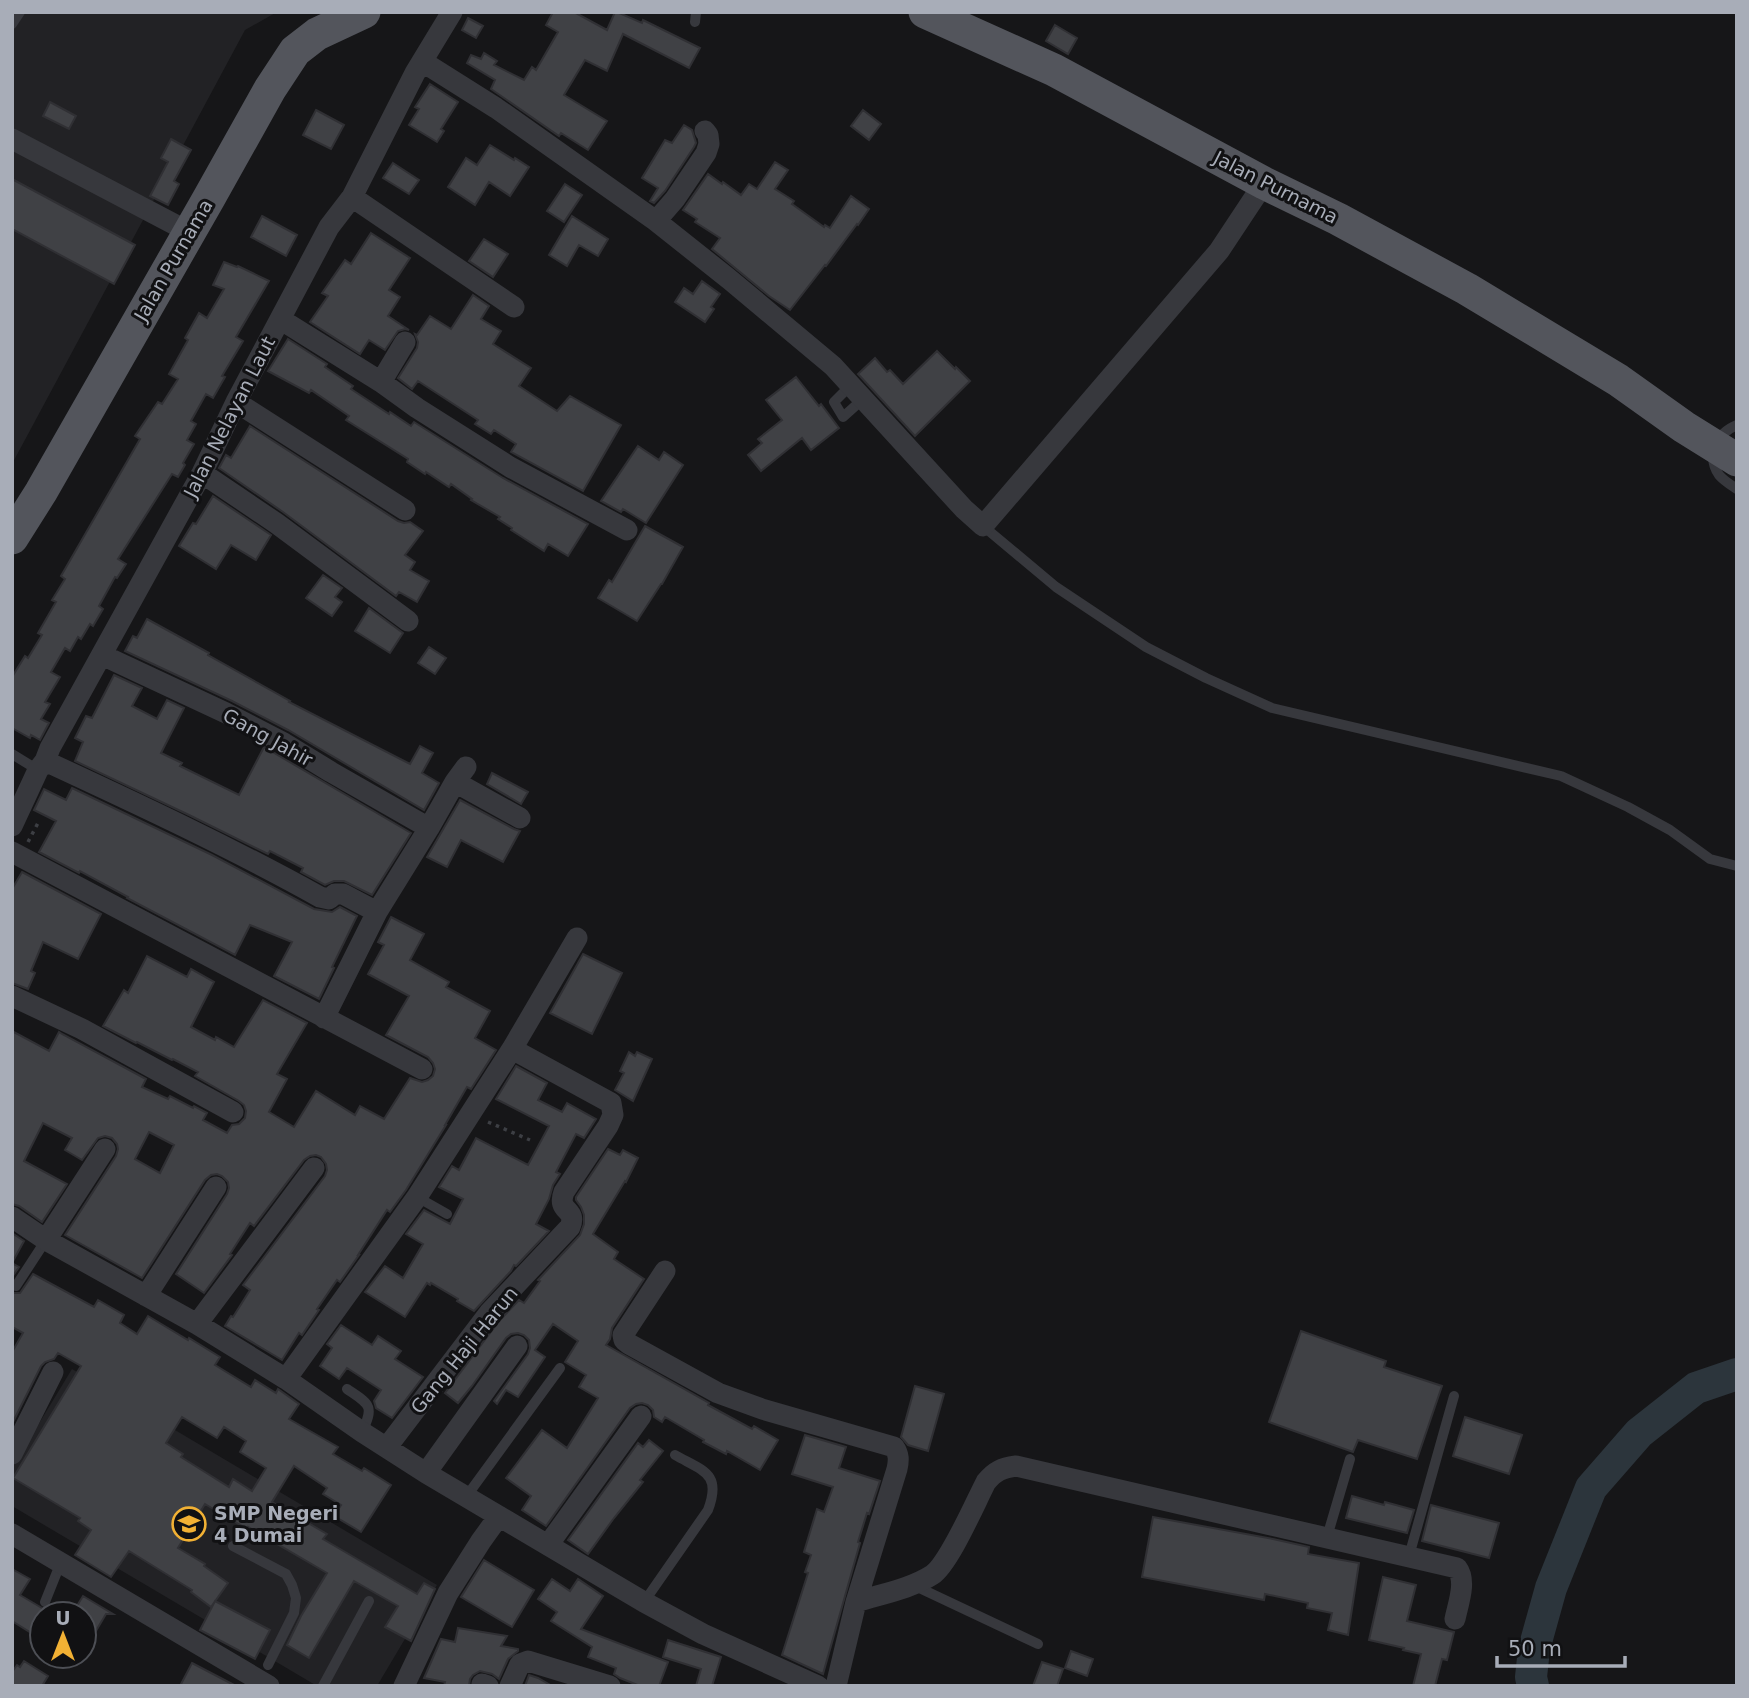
<svg xmlns="http://www.w3.org/2000/svg" width="1749" height="1698" font-family="'DejaVu Sans',sans-serif">
<rect width="100%" height="100%" fill="#161618"/>
<path fill="#222225" d="M12 12H277L245 30 12 464Z
M72 1369 437 1585 377 1686H317L12 1506V1468Z"/>
<g fill="none" stroke-linecap="round" stroke-linejoin="round">
<path stroke="#2c353c" stroke-width="32" d="M1533 1686 1531 1677 1534 1649 1551 1588 1591 1488 1639 1433 1696 1388 1737 1374"/>
</g>
<path fill="#404145" stroke="#303034" stroke-width="2" fill-rule="evenodd" d="M553 12H574L607 30 615 12H617L642 23 643 20 700 48 689 68 623 34 607 71 585 60 564 95 607 121 588 150 561 133 559 136 491 89 495 80 467 63 471 55 481 59 484 53 497 61 494 65 524 80 532 67 536 70 558 32 546 25Z
M468 18 483 26 476 38 462 30Z
M1055 25 1077 38 1068 54 1046 41Z
M430 84 458 102 441 129 444 131 437 142 409 125 419 109 415 107Z
M50 102 76 116 69 129 43 116Z
M316 110 344 125 331 149 303 135Z
M863 110 881 124 869 140 851 126Z
M684 125 692 130 696 143 694 147 665 191 654 203 650 201 658 188 642 178 665 140 672 143Z
M171 139 191 150 174 181 179 184 168 205 150 196 168 162 161 158Z
M490 145 514 160 515 158 529 167 510 196 489 182 475 205 448 187 466 158 477 165Z
M775 162 788 170 775 189 794 201 792 204 824 227 825 225 830 228 851 196 869 209 858 225 857 224 826 266 825 265 790 310 769 296 712 249 720 238 695 222 697 219 683 210 708 174 722 184 723 182 741 195 749 184 757 189Z
M393 163 419 180 409 194 383 178Z
M12 179 135 245 114 284 12 229Z
M565 184 582 195 564 222 547 211Z
M262 216 297 235 286 256 251 237Z
M572 216 608 239 598 256 579 245 567 266 549 255Z
M371 233 410 258 389 290 400 297 388 316 409 330 405 329 398 331 385 350 369 340 360 354 310 322 328 296 322 293 345 260 351 264Z
M484 239 508 254 493 277 469 261Z
M224 262 237 267 238 266 269 281 236 337 243 341 222 376 225 377 213 398 206 394 191 421 196 424 187 440 194 444 183 463 185 465 178 477 172 474 118 559 126 564 117 578 115 577 99 606 103 609 93 626 90 624 81 639 78 637 70 651 65 648 51 672 60 677 45 702 50 704 41 719 49 723 40 740 31 735 30 738 12 728V677L25 656 28 658 42 635 38 633 56 602 52 600 65 579 61 576 140 439 135 436 158 402 162 404 178 379 169 374 188 340 185 338 199 313 207 318 224 289 213 285Z
M702 281 720 294 711 307 714 309 705 322 675 302 684 288 693 294Z
M473 295 489 306 481 319 501 331 493 344 531 368 519 386 557 411 570 396 621 425 583 491 511 452 516 444 494 430 491 434 475 424 478 420 418 381 412 389 398 378 417 348 418 342 415 334 417 335 430 316 451 329Z
M288 339 327 364 325 367 353 386 351 389 389 414 390 412 411 426 414 422 503 478 588 524 568 556 548 544 544 551 511 530 512 528 498 519 500 517 471 500 472 499 451 484 449 487 426 472 425 474 407 462 408 459 346 420 349 416 311 390 309 393 268 371Z
M937 351 955 369 956 367 970 381 915 436 858 374 875 358 887 372 890 370 903 384Z
M796 377 819 406 821 404 839 428 811 450 802 438 761 471 748 455 762 443 758 439 782 420 766 400Z
M250 426 398 521 404 523 410 522 423 531 405 555 415 562 410 570 429 581 417 602 399 592 396 596 283 512 219 468 226 455 231 458Z
M638 446 659 460 664 452 683 465 646 523 623 509 621 512 601 501Z
M213 496 271 535 256 560 231 545 216 569 179 546 193 523 196 524Z
M645 526 683 547 662 584H661L637 621 598 598 609 580 612 582Z
M323 575 342 588 335 597 342 602 332 616 306 598Z
M369 608 403 633 390 653 355 631Z
M147 619 209 653 208 655 290 701 289 702 410 764 420 746 433 753 422 773 439 783 424 810 288 730 232 701 125 651 133 636 137 638Z
M429 647 446 658 435 674 418 663Z
M114 675 142 688 132 706 157 719 167 700 184 708 161 753 182 763 180 766 239 795 264 747 411 833 372 895 344 881H334L325 885 301 872 303 868 270 851 268 854 189 815 75 761 83 742 75 738 86 716 92 718Z
M492 773 528 792 521 804 487 784Z
M72 788 212 855 314 909 332 912 340 907 357 916 332 967 334 968 319 999 274 976 292 942 250 925 235 955 127 898 128 897 80 871 79 873 39 852 56 821 34 810 44 789 66 800Z
M460 800 514 829 520 831 503 862 461 840 447 867 427 857Z
M22 872 101 914 78 959 43 942 31 971 35 973 28 989 12 983V889Z
M391 917 424 934 410 960 449 982 446 987 490 1011 475 1038 496 1050 471 1089 467 1087 445 1125H446L406 1190 390 1212 387 1210 358 1255H359L340 1282 337 1280 317 1309 319 1310 302 1335 299 1333 282 1360 225 1326 231 1316 233 1317 250 1290 243 1285 325 1176 327 1170 326 1164 321 1157 316 1155 310 1156 304 1160 254 1226 250 1223 230 1254 232 1255 204 1293 176 1274 227 1194 229 1188 228 1182 222 1176 217 1174 211 1175 205 1180 142 1278 65 1235 116 1156 118 1149 117 1144 112 1138 105 1136 98 1138 82 1160 65 1150 72 1138 43 1123 24 1161 67 1184 42 1222 19 1206 12 1204V1031L49 1051 59 1032 62 1034 146 1079 142 1087 168 1099 170 1096 193 1108 194 1106 207 1113 203 1120 227 1133 232 1125 239 1124 245 1118 246 1111 244 1105 239 1101 195 1076 198 1072 173 1059 172 1060 137 1042 136 1043 103 1026 124 990 128 993 147 956 187 977 191 969 214 982 191 1027 215 1040 216 1037 234 1047 263 1000 307 1023 277 1074 287 1079 269 1112 294 1127 316 1091 355 1115 360 1106 384 1119 410 1078 422 1082 428 1080 433 1076 435 1069 433 1063 428 1057 386 1035 409 996 368 974 384 945 378 942ZM149 1132 174 1145 160 1173 135 1159Z
M583 954 622 973 592 1034 550 1013Z
M629 1052 635 1056 637 1052 652 1059 633 1101 615 1090 624 1073 620 1071Z
M516 1066 547 1083 538 1100 562 1112 567 1103 596 1119 584 1138 576 1134 556 1172 560 1174 553 1185 549 1199 536 1224 549 1231 516 1266 514 1265 511 1271 474 1311 457 1301 458 1299 431 1283 430 1285 427 1283 405 1317 365 1292 385 1266 403 1278 423 1244 406 1234 424 1210 450 1224 453 1218 463 1199 439 1187 452 1166 459 1170 476 1138 528 1165 549 1126 496 1099Z
M608 1149 620 1155 623 1150 638 1158 626 1182 625 1181 593 1234 618 1252 614 1259 644 1279 612 1328 610 1339 606 1345 709 1403 708 1405 752 1429 754 1426 778 1440 760 1470 727 1451 726 1454 703 1442 704 1440 665 1417 662 1422 654 1417 653 1410 648 1405 642 1403 636 1404 630 1408 546 1526 522 1510 531 1496 506 1478 542 1430 567 1448 598 1398 579 1387 586 1375 565 1362 578 1341 553 1324 535 1350 545 1357 518 1397 506 1390 497 1404 494 1401 528 1354 530 1348 529 1340 524 1335 518 1333 511 1334 506 1338 472 1386 458 1403 445 1393 499 1321 519 1300 524 1303 540 1281 538 1280 580 1235 584 1224V1215L581 1207 576 1200V1197Z
M12 1233 24 1241 12 1263 19 1267 12 1277Z
M33 1274 94 1307 98 1300 124 1315 120 1323 137 1334 148 1316 188 1340 189 1338 220 1357 215 1365 251 1387 255 1380 276 1393 278 1389 299 1404 289 1419 338 1447 333 1454 362 1471 364 1468 391 1485 361 1532 334 1516 341 1505 323 1494 327 1488 294 1466 272 1502 327 1534 323 1539 417 1594 424 1583 435 1589 411 1641 385 1627 398 1606 354 1581 309 1658 287 1645 301 1616 327 1573 248 1527 247 1529 205 1504 178 1548 205 1564 204 1566 228 1583 211 1607 191 1592 192 1590 129 1551 111 1577 75 1555 91 1530 78 1521 80 1518 13 1478 81 1366 58 1353 54 1359 45 1362 41 1366 12 1424V1352L23 1333 12 1327V1293H20ZM182 1417 217 1438 224 1427 246 1441 240 1452 266 1468 252 1491 233 1479 229 1487 181 1457 183 1454 166 1443Z
M341 1325 372 1345 378 1336 401 1351 395 1359 423 1377 392 1418 376 1408 374 1401 381 1390 347 1368 339 1379 320 1366 332 1348 327 1344Z
M1301 1331 1386 1361 1384 1367 1442 1386 1417 1459 1358 1440 1353 1452 1269 1422Z
M915 1386 944 1394 928 1451 908 1445 901 1437Z
M1465 1417 1522 1435 1509 1474 1453 1456Z
M805 1435 846 1447 839 1468 880 1481 869 1514 867 1513 858 1542 860 1543 823 1674 782 1655 808 1573 805 1572 811 1555 804 1552 817 1509 824 1512 833 1487 792 1474Z
M649 1440 663 1451 640 1480 643 1482 614 1518 588 1554 568 1540 638 1443 643 1447Z
M1352 1496 1384 1505 1385 1502 1414 1510 1407 1533 1346 1518Z
M1431 1505 1499 1523 1489 1558 1422 1541Z
M1153 1517 1273 1539 1309 1547 1308 1554 1359 1563 1348 1635 1328 1630 1332 1613 1307 1608 1308 1603 1265 1594 1264 1600 1142 1577Z
M484 1560 534 1590 512 1627 461 1597Z
M12 1569 30 1579 20 1595 47 1611 45 1614H42V1619L33 1634 12 1621Z
M1383 1577 1416 1585 1407 1621 1454 1632 1447 1660 1442 1659 1435 1686H1413L1421 1654 1403 1650 1404 1648 1369 1640Z
M552 1579 570 1591 578 1579 603 1596 581 1629 668 1662 659 1686H640L620 1678 614 1674 616 1668 588 1657 592 1647 551 1621 557 1612 538 1599Z
M83 1596 113 1614H106L84 1651V1614H72Z
M215 1601 270 1630 255 1659 200 1630Z
M458 1628 507 1636 501 1646 518 1649V1651L508 1659 499 1679 492 1674 480 1671 473 1675 470 1679 469 1686H444L445 1682 424 1678 441 1639 455 1642Z
M668 1640 721 1657 712 1686H696L701 1669 663 1657Z
M1071 1651 1093 1659 1087 1676 1065 1668Z
M24 1661 48 1676 42 1686H12V1672L17 1665 20 1667Z
M1042 1662 1063 1669 1057 1686H1033Z
M192 1663 236 1686H180Z
M529 1675 538 1678 552 1686H525Z"/>
<g fill="none" stroke-linecap="round" stroke-linejoin="round">
<path stroke="#3d3f44" stroke-width="3.5" stroke-dasharray="3.5 5" stroke-linecap="butt" d="M28 842 39 821
M488 1122 530 1140"/>
<path stroke="#37383d" stroke-width="10" d="M695 22 696 12
M12 24 20 12
M851 385 834 402 843 417 863 399
M1737 425C1717 433 1706 456 1719 475 1724 481 1731 485 1737 489
M983 526 1056 587 1146 647 1206 678 1272 708 1561 776 1628 807 1670 830 1710 859 1737 866
M12 754 38 770
M417 1197 447 1214
M16 1286 46 1240
M347 1389C369 1404 375 1405 362 1432
M466 1497 560 1368
M1327 1537 1350 1459
M233 1546 286 1574 292 1585 296 1598 294 1613 268 1665
M1409 1556 1454 1396
M913 1585 1038 1644
M45 1602 61 1562
M644 1602 708 1510C722 1473 703 1471 675 1455
M323 1686 369 1601"/>
<path stroke="#37383d" stroke-width="21" d="M423 62 496 108 656 221 729 279 833 366 964 509 983 526 1219 251 1264 183
M12 139 189 232
M352 197 514 307
M656 221 675 199 706 153 709 144 708 135 705 131
M280 319 381 382 417 408 510 467 627 530
M381 382 405 342
M236 402 405 510
M202 473 276 523 408 621
M102 655 226 713 282 742 331 772 429 828
M45 761C138 804 230 847 320 897L329 899 335 894H343L377 912
M466 767 455 782 520 818
M12 826 38 770 45 761 50 748 202 473 236 402 329 227 352 197 415 73 452 12
M12 852 422 1069
M12 996 82 1029 233 1112
M324 1018 377 912 429 828 455 782
M12 1217 46 1240 197 1324 286 1379 362 1432 426 1473 644 1602 703 1634 818 1686
M46 1240 105 1149
M665 1271 623 1335 624 1340 629 1344 718 1393 762 1409 894 1447C899 1454 899 1460 897 1469L856 1602 836 1686
M146 1296 216 1187
M197 1324 314 1168
M286 1379 417 1197 512 1049 577 938
M387 1447 489 1313 570 1227C578 1208 556 1213 564 1192L608 1126 613 1115 611 1103 512 1049
M12 1454 53 1372
M426 1473 517 1346
M12 1534 269 1686
M548 1545 641 1416
M856 1602C881 1594 910 1589 932 1575 949 1564 975 1503 986 1482 995 1471 1002 1468 1016 1466L1457 1568C1467 1581 1458 1604 1455 1619
M482 1684 488 1686
M404 1686 448 1593 481 1541 499 1516
M510 1686 520 1664 528 1661 610 1686"/>
<path stroke="#53555c" stroke-width="33" d="M925 12 1054 70 1264 183 1338 219 1467 289 1618 380 1684 427 1737 460
M12 538 41 492 209 198 270 89 295 51 317 34 364 12"/>
</g>
<defs>
<symbol id="school-ring" viewBox="-11 -11 22 22"><circle r="9.5" fill="#111113" stroke="#f2b134" stroke-width="1.5"/><path d="M0-5L7-2L0 1L-7-2ZM-4 1L0 2.5L4 1V4Q0 6-4 4Z" fill="#f2b134"/></symbol>
</defs>
<g fill-rule="evenodd">
<use href="#school-ring" x="170" y="1505" width="38" height="38"/>
</g>
<g text-anchor="middle" dominant-baseline="central" stroke-width="6" stroke-linejoin="round" paint-order="stroke">
<g font-size="19" fill="#a8adb8" stroke="#111113">
<text transform="translate(1276 187) rotate(27)">Jalan Purnama</text>
<text transform="translate(173 260) rotate(-60)">Jalan Purnama</text>
<text transform="translate(229 417) rotate(-63)">Jalan Nelayan Laut</text>
<text transform="translate(268 737) rotate(29)">Gang Jahir</text>
<text transform="translate(464 1350) rotate(-51)">Gang Haji Harun</text>
</g>
<g font-size="19" font-weight="bold" fill="#a8adb8" stroke="#111113" text-anchor="start">
<text x="214" y="1513">SMP Negeri<tspan x="214" dy="22">4 Dumai</tspan></text>
</g>
</g>
<rect width="1749" height="1698" fill="none" stroke="#a8adb8" stroke-width="28"/>
<g transform="translate(63 1635)"><circle r="33" fill="#111113" stroke="#4d4f55" stroke-width="2"/>
<path d="M0-5L12 26L0 18L-12 26Z" fill="#f2b134"/>
<text y="-10" font-size="19" font-weight="bold" text-anchor="middle" fill="#a8adb8">U</text>
</g>
<path d="M1497 1656v10h128v-10" fill="none" stroke="#a8adb8" stroke-width="3.5"/>
<text x="1508" y="1656" font-size="21" fill="#a8adb8" stroke="#111113" stroke-width="5" paint-order="stroke">50 m</text>
</svg>
